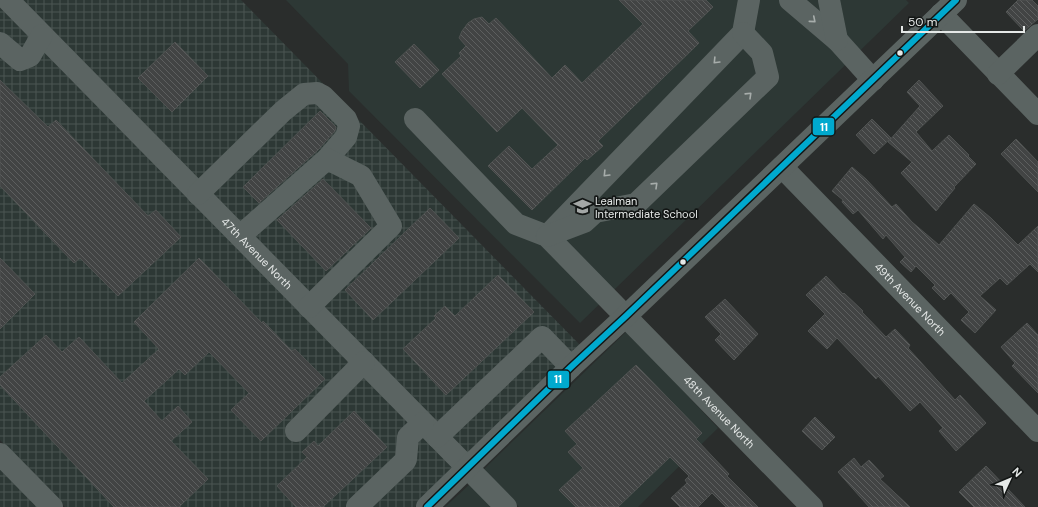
<svg xmlns="http://www.w3.org/2000/svg" width="1038" height="507" font-family="'DM Sans',sans-serif">
<defs>
<pattern id="industrial-grid" width="8" height="8" patternUnits="userSpaceOnUse"><rect width="8" height="8" fill="#2d3835"/><path d="M0 4h8M4 0v8" fill="none" stroke="#4b5552"/></pattern>
<pattern id="building-back-hatch" width="6" height="6" patternUnits="userSpaceOnUse"><rect width="6" height="6" fill="#424444"/><path d="M-1 5l2 2M0 0l6 6M5-1l2 2" fill="none" stroke="#5d5f5f"/></pattern>
</defs>
<rect width="100%" height="100%" fill="#2a2d2c"/>
<path fill="#2d3835" d="M286 0H906L909 3 580 323 349 91 348 64Z
M627 331 718 428 638 507H519L483 470Z
M470 484 493 507H445Z"/>
<path fill="url(#industrial-grid)" d="M21 0H241L581 346 468 456Z
M0 5 455 469 415 507H65L0 440Z
M0 467 39 507H0Z"/>
<path fill="url(#building-back-hatch)" stroke="#505352" d="M619 0H706L713 7 688 31 699 43 598 141 603 146 587 160 585 158 532 210 488 166 509 146 532 169 558 145 522 108 497 132 442 74 461 56 459 53 466 46 459 38 462 31 468 23 474 19 482 17 489 24 496 18 552 78 565 65 582 83 643 24Z
M1018 0H1032L1038 6V19L1024 31 1006 12Z
M175 42 208 76 172 112 138 78Z
M414 44 439 70 420 88 395 62Z
M0 80 48 127 56 120 148 216 156 210 181 237 118 296 80 258 74 263 0 186Z
M919 80 943 106 916 132 932 151 949 135 969 155 968 156 976 164 954 187 955 188 936 211 901 173 912 162 888 142 920 106 907 92Z
M320 111 336 127 335 131 318 150 259 203 243 187Z
M872 119 891 138 874 154 856 135Z
M1016 139 1038 162V192L1001 154Z
M852 167 866 179 892 207 896 204 912 222 939 245 974 204 991 218 1018 245 1038 226V272L1030 264 1007 285 1000 278 980 296 996 310 975 333 961 320 969 312 951 293 944 300 932 288 935 285 916 266 911 272 900 262 905 257 886 235 883 239 858 210 853 214 842 202 843 200 832 191Z
M323 179 371 228 326 271 277 220Z
M430 208 459 238 373 320 345 290Z
M0 258 35 294 0 329Z
M199 258 262 323 263 321 292 351 295 349 325 379 261 441 231 410 249 393 209 352 185 375 179 369 144 401 162 421 178 406 192 422 171 441 208 479 179 507H114L0 385V377L46 335 62 352 79 337 122 383 159 349 134 322Z
M498 275 534 312 446 395 403 349 436 318 434 316 445 306 455 316Z
M826 276 843 294 844 293 863 311 862 312 886 337 895 329 910 345 908 348 955 400 960 395 986 423 956 451 939 431 943 428 920 402 910 411 878 376 876 379 837 338 827 349 808 331 825 314 806 295Z
M725 299 758 334 734 360 715 340 721 334 705 317Z
M1027 323 1038 335V393L1012 366 1015 363 1001 347Z
M636 365 702 433 696 439 729 474 727 476 758 507H726L712 493 698 507H680L671 498 687 483 685 480 689 476 670 457 618 507H576L559 490 583 468 568 452 577 444 565 431Z
M354 411 387 447 323 507H296L277 486 307 457 302 452 314 441 318 446Z
M815 417 835 437 822 450 802 431Z
M854 458 861 467 869 460 884 476 880 479 910 507H869L838 472Z
M986 466 1025 507H974L959 492Z"/>
<g fill="none" stroke-linecap="round" stroke-linejoin="round">
<g stroke="#5b6462" stroke-width="22">
<path id="s1" d="M8 0 506 507"/>
<path d="M790 0 837 40 873 80"/>
<path d="M829 0 837 40"/>
<path d="M941 14 1038 114"/>
<path d="M0 43 20 60 30 56 42 35"/>
<path d="M998 74 1038 35"/>
<path id="s2" d="M415 119 516 224 547 236 812 507"/>
<path id="s3" d="M782 167 1038 431"/>
<path d="M198 194 283 111 304 94 317 93 323 96 346 119 349 126 346 137 327 159"/>
<path d="M551 232 743 33 749 0"/>
<path d="M240 236 327 159 361 176 391 226 309 307"/>
<path d="M547 236 584 222 595 212 636 204 768 77 762 53 743 33"/>
<path d="M296 431 364 362"/>
<path d="M437 437 542 337 571 367"/>
<path d="M0 454 52 507"/>
<path d="M357 507 405 461 406 459 408 437 423 423"/>
<path d="M427 507 571 367 626 316 956 0"/>
</g>
<defs>
<path id="bus-1" d="M427 507 571 367 626 316 956 0"/>
</defs>
<use href="#bus-1" stroke="#131615" stroke-width="9"/>
<use href="#bus-1" stroke="#00a9ce" stroke-width="6"/>
</g>
<defs><path id="oneway-chevron" d="M-2-3.5L2.5 0L-2 3.5" fill="none" stroke-width="1.6" stroke-linecap="round" stroke-linejoin="round"/></defs>
<g stroke="#a7adab">
<use href="#oneway-chevron" transform="translate(813 20) rotate(40)"/>
<use href="#oneway-chevron" transform="translate(716 61) rotate(134)"/>
<use href="#oneway-chevron" transform="translate(749 95) rotate(-44)"/>
<use href="#oneway-chevron" transform="translate(606 174) rotate(134)"/>
<use href="#oneway-chevron" transform="translate(655 185) rotate(-44)"/>
</g>
<defs>
<symbol id="school-bare" viewBox="-9 -9 18 18"><path d="M0-5L7-2L0 1L-7-2ZM-4 1L0 2.5L4 1V4Q0 6-4 4Z" fill="#a4a7a6" stroke="#131615" stroke-width="2.5" paint-order="stroke"/></symbol>
</defs>
<g fill-rule="evenodd">
<use href="#school-bare" x="570" y="194" width="25" height="25"/>
</g>
<g fill="#e5e8e7" stroke="#131615" stroke-width="1.5">
<circle cx="900" cy="53" r="3.5"/>
<circle cx="683" cy="262" r="3.5"/>
</g>
<g text-anchor="middle" dominant-baseline="central" stroke-width="3.5" stroke-linejoin="round" paint-order="stroke">
<g font-size="11" fill="#e5e8e7" stroke="#131615" text-anchor="start">
<text x="595" y="201">Lealman<tspan x="595" dy="13">Intermediate School</tspan></text>
</g>
<g font-size="11" fill="#e5e8e7" stroke="#131615">
<text stroke="none"><textPath href="#s1" startOffset="355">47th Avenue North</textPath></text>
<text stroke="none"><textPath href="#s3" startOffset="184">49th Avenue North</textPath></text>
<text stroke="none"><textPath href="#s2" startOffset="425">48th Avenue North</textPath></text>
</g>
</g>
<g stroke="#131615" stroke-width="1.5">
<rect x="812" y="117" width="23" height="19" rx="4" fill="#00a9ce"/>
<rect x="547" y="370" width="23" height="19" rx="4" fill="#00a9ce"/>
</g>
<g font-size="11" text-anchor="middle" font-weight="bold" fill="#fff">
<text x="824" y="131">11</text>
<text x="558" y="383">11</text>
</g>
<g transform="translate(1010 479) rotate(46)" stroke="#131615" stroke-width="3" paint-order="stroke">
<path d="M0-3L7 15L0 10L-7 15Z" fill="#e5e8e7"/>
<text y="-6" font-size="11" font-weight="bold" text-anchor="middle" fill="#e5e8e7">N</text>
</g>
<path d="M902 26v6h122v-6" fill="none" stroke="#e5e8e7" stroke-width="2"/>
<text x="908" y="26" font-size="12" fill="#e5e8e7" stroke="#131615" stroke-width="3" paint-order="stroke">50 m</text>
</svg>
